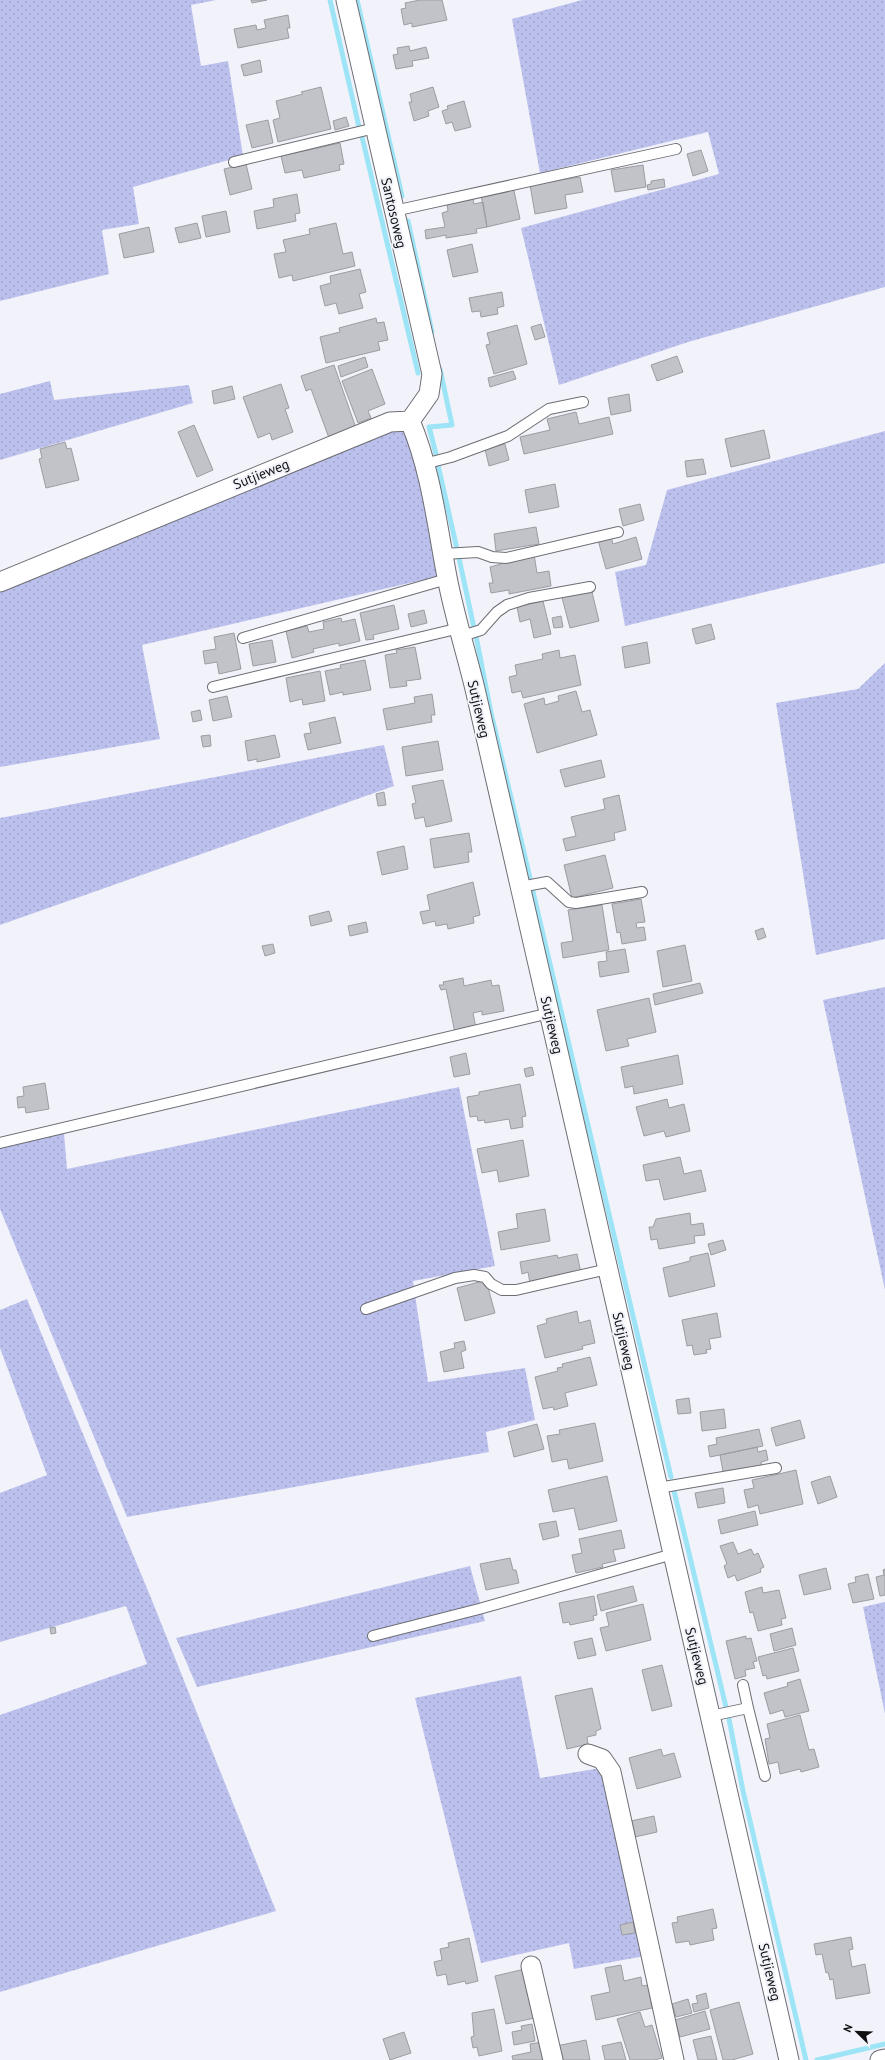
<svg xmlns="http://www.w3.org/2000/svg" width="885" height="2060" font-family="'PT Sans',sans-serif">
<defs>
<pattern id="grass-dots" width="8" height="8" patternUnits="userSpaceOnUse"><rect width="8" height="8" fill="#bcc0ed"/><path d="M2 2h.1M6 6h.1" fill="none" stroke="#a0a4ca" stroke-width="1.8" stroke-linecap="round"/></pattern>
</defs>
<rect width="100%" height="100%" fill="#f2f3fa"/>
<path fill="url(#grass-dots)" d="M0 0H216L191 5 201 66 228 61 243 156 133 187 139 224 102 230 109 274 0 301Z
M582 0H885V287L688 342 559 385 521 228 719 174 708 132 540 173 512 19Z
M50 381 54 400 189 385 193 403 0 460V394Z
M393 430 407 433 426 492 440 576 142 645 160 739 0 767V590Z
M885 431V563L625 626 615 572 646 565 667 490Z
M885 663V939L816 955 776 703 858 689Z
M384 745 394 786 0 925V818Z
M885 987V1290L823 1000Z
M459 1087 495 1266 413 1281 428 1382 525 1368 535 1420 486 1432 489 1452 127 1517 0 1209V1145L64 1133 67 1169Z
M27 1299 151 1598 276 1911 0 1992V1715L147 1664 126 1606 0 1642V1493L47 1475 0 1348V1310Z
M470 1566 485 1621 197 1687 176 1638Z
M885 1602V1714L863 1607Z
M521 1676 540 1778 601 1768 645 1956 574 1969 569 1943 481 1963 415 1698Z"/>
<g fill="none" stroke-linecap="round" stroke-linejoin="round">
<path stroke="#9ce4f6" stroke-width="5" d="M330 0 359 127
M357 0 402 196
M362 137 418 373
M408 221 432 332
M436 454 429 427 452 425 440 369
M438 465 457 549
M459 558 474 628
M476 636 491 713 530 878
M533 892 671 1477
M674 1491 726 1707
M729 1719 743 1791 806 2060
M817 2060 885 2044"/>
</g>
<path fill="#c2c3c9" stroke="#9c9ca3" d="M251 0H267L252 3Z
M420 0H442L447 20 412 27V23L404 25 401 9 406 8 405 3Z
M288 15 290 28H287L289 38 238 48 234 29 256 25 257 30 266 28 264 20Z
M409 46 410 51 426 47 429 58 412 61 413 66 396 69 393 55 398 54 397 48Z
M260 60 262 72 244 76 241 65Z
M321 87 331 129 278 142 273 120 280 118 276 101 303 94 301 92Z
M433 87 439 107 428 111 429 116 414 121 409 102H412L410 94Z
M464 101 471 127 455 131 452 122 446 124 442 111 448 109 447 106Z
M346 117 349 126 335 130 333 121Z
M268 120 273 143 252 148 246 125Z
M340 143 344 164 339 165 340 170 304 178 302 170 285 173 281 156Z
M701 150 708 171 693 176 687 154Z
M246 164 252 189 230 195 224 169Z
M643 165 646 187 615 192 611 170Z
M580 177 583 192 565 195 567 208 535 214 530 185Z
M664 179 665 187 648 190 647 185 651 184V181Z
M513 186 520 219 487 227 481 195Z
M297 194 300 213 295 214 296 221 257 229 254 211 274 207 273 199Z
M473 199 474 204 483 202 487 227 476 229 477 233 446 238V235L426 239 425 230 445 227 442 213 448 211 447 204Z
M226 211 230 232 206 237 202 216Z
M197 223 201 238 179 243 175 228Z
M336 223 343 254 352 252 355 266 293 281 292 275 279 278 274 254 286 252 283 240 310 234 309 229Z
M149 227 154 252 124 258 119 234Z
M472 244 478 272 453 277 447 250Z
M360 269 366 292 359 294 363 308 339 314 336 303 325 306 320 286 331 283 330 276Z
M502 292 504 306 497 308 498 314 481 317 480 311 472 312 469 298Z
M376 318 377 323 384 322 388 340 378 342 380 350 326 363 320 337 340 332 339 328Z
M541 324 545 337 535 340 531 327Z
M517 325 527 364 494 374 486 345 490 344 487 333Z
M677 356 683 372 657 381 651 365Z
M365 357 368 367 341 377 338 366Z
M334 365 356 428 329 438 311 389 306 391 301 376Z
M372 369 385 404 368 411 371 418 358 423 342 381Z
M513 371 516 379 490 387 488 378Z
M281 384 289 408 285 409 293 432 272 440 270 433 258 438 243 397Z
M232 386 235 399 214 404 212 391Z
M629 394 631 411 611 415 608 398Z
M576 412 579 424 609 417 613 434 524 454 520 437 550 430 547 419Z
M194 425 213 470 197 477 178 432Z
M764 430 770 458 731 467 725 439Z
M65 442 67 449 71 448 79 480 46 488 39 459 42 458 40 449Z
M505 444 509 460 489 466 485 449Z
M703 459 706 474 687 477 685 461Z
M555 484 559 507 529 513 525 490Z
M640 504 644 520 623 526 619 509Z
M536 527 539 544 496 551 494 534Z
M611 537 613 544 636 537 642 559 606 569 598 540Z
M534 554 537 573 549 571 551 586 509 594V590L491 593 489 583H493L490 567 501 564 500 560Z
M580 590 581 594 592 592 599 621 570 628 561 594Z
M543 601 551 634 534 638 530 619 520 622 517 607Z
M394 605 399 629 373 635 374 639 366 640 360 613Z
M424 610 427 623 411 627 408 614Z
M561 616 563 627 554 628 552 618Z
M341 618 342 622 355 619 360 641 339 646V643L313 649 314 652 292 658 286 631 307 626 309 632 324 629 323 622Z
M711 624 715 639 696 644 692 629Z
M234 633 241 669 219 674 217 662 205 664 203 651 216 649 214 637Z
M272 640 276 662 253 666 249 644Z
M647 642 650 663 625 668 622 647Z
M415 647 421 679 406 681 407 686 390 688 385 655 397 653 396 650Z
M559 650 560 658 575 655 581 685 523 698 521 691 512 693 509 677 517 675 515 665 543 659 542 654Z
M365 660 371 690 343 695V692L330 695 325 671 341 668 340 665Z
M320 671 325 701 303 705 302 699 290 702 286 678Z
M576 691 582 712 590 710 597 735 537 753 524 704 544 698 545 705 559 701 558 696Z
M432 694 435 715H431L432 722 387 730 383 709 415 703 414 697Z
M227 696 232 717 213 721 209 700Z
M200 710 202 720 193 722 191 712Z
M335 717 341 743 308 750 304 734 311 733 309 723Z
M210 735 211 746 203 747 201 736Z
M275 735 280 757 257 762V759L248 761 245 741Z
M438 741 443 770 406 776 402 747Z
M601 760 605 777 565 787 560 770Z
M443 780 452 821 426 827 424 817 415 819 412 804 416 803 412 786Z
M384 792 386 805 378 806 376 794Z
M619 795 626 830 614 833 615 840 566 851 563 839 576 836 571 817 605 809 603 799Z
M469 833 472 852H468L469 862 434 868 430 839Z
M404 846 408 869 382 875 377 852Z
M605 855 613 888 572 898 564 865Z
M473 882 480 915 473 917 474 923 448 929 447 924 436 926 435 921 423 924 420 912 430 910 427 895Z
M641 899 645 922 636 923 637 928 644 927 646 940 622 944 620 932 617 933 612 904Z
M602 905 609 950 563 958 561 943 573 941 568 910Z
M329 911 332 921 311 926 309 916Z
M366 922 368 932 350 936 348 926Z
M763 928 766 937 758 940 755 931Z
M273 944 275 953 265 956 262 946Z
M685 945 692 981 663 987 657 951Z
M625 949 629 972 600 977 598 962 607 961 606 952Z
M463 978 464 986 491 980 492 986 499 985 504 1011 482 1015V1011L473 1013 476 1028 455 1033 446 989 441 990 439 985H444L443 982Z
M700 983 703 993 655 1005 653 994Z
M649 998 656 1032 627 1039 629 1046 606 1051 597 1010Z
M466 1053 470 1074 454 1077 450 1057Z
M678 1055 683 1084 634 1094 633 1086 625 1088 621 1067Z
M532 1067 534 1075 526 1077 524 1069Z
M45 1083 49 1109 26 1113 25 1107 18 1108 17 1097 24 1096 23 1087Z
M520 1084 526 1116 522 1117 523 1127 511 1129 509 1119 485 1123 484 1120 478 1121 477 1116 470 1117 467 1097 479 1095V1092Z
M667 1099 669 1108 684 1104 690 1131 666 1137 664 1131 644 1136 636 1107Z
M523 1140 529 1176 499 1182 497 1170 482 1173 477 1149Z
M680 1157 684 1174 701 1170 706 1191 664 1200 659 1179 646 1181 643 1165Z
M545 1209 550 1241 501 1250 498 1232 518 1228 516 1214Z
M690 1213 691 1225 703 1223 705 1235 694 1236 695 1243 659 1249 657 1239 651 1240 649 1227H653L656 1219Z
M723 1240 726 1250 711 1255 708 1244Z
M708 1253 715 1286 669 1297 663 1268 690 1261V1257Z
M577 1254 581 1273 530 1283 528 1272 522 1274 520 1262 557 1255 558 1258Z
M486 1280 495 1313 465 1321 457 1288Z
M577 1311 579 1323 590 1320 595 1343 582 1346 583 1349 545 1358 537 1326 547 1323 546 1319Z
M717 1313 721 1337 709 1339 711 1349 706 1350 707 1353 694 1355 692 1345 687 1346 682 1320Z
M464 1341 466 1350 461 1352 464 1368 444 1372 440 1352 455 1348 454 1343Z
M590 1357 597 1385 565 1393 568 1406 554 1410 553 1407 543 1409 535 1377 558 1371 557 1368 563 1367 562 1364Z
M689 1398 691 1413 678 1414 676 1400Z
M724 1409 726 1428 702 1431 700 1412Z
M800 1420 805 1438 776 1446 771 1428Z
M595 1423 603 1461 569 1469 567 1459 552 1462 547 1436 560 1434 559 1430Z
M537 1424 544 1449 514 1457 508 1432Z
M759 1429 763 1446 710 1457 708 1446 717 1444 716 1438Z
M757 1447 758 1452 766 1450 768 1460 761 1462 762 1468 724 1477 720 1455Z
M796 1470 803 1504 760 1514 758 1505 748 1508 744 1490 754 1488 752 1480Z
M607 1476 617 1521 579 1530 574 1508 553 1512 548 1490Z
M830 1476 837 1497 818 1504 811 1482Z
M723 1488 725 1503 698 1508 695 1493Z
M755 1511 758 1525 721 1534 718 1520Z
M556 1521 559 1536 543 1540 539 1524Z
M621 1530 625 1548 613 1550 616 1561 602 1564 603 1567 576 1573 572 1555 582 1553 579 1539Z
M733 1542 738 1554 751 1549 754 1555 758 1553 764 1567 760 1569 761 1572 737 1581 735 1575 728 1578 724 1566 727 1564 720 1546Z
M510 1558 513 1570H516L519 1583 486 1590 480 1564Z
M826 1568 831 1589 804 1595 799 1575Z
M885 1569V1595L880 1596 876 1577 884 1575 883 1570Z
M868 1574 874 1599 853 1603 848 1584 856 1582 855 1577Z
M633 1586 637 1601 601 1611 597 1595Z
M762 1587 763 1593 779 1590 786 1618 781 1619 782 1625 758 1631 753 1612 750 1613 745 1592Z
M594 1596 597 1615 593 1616 594 1620 570 1625 569 1622 563 1623 559 1603Z
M643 1604 651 1640 606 1651 600 1628 609 1626 606 1613Z
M55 1627 56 1633 51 1634 50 1628Z
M792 1628 796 1645 774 1651 770 1634Z
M746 1636V1639L751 1638 757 1661 753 1662 755 1668 745 1670 746 1676 735 1679 726 1641Z
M592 1638 596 1655 578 1659 574 1642Z
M793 1648 799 1671 767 1679 766 1675 763 1676 758 1657Z
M662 1665 672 1706 652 1711 642 1670Z
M800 1679 809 1711 785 1717 783 1710 770 1714 764 1693 788 1686 787 1683Z
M592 1688 601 1729 596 1731V1735L587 1737 588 1744 567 1749 555 1696Z
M800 1715 809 1750 814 1749 819 1767 801 1772 800 1769 780 1774 778 1762 769 1764 765 1739 770 1738 767 1724Z
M661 1749 663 1756 674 1753 681 1777 637 1789 629 1758Z
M654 1816 657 1832 635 1837 631 1821Z
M713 1909 717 1928 712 1929 714 1940 690 1945 689 1941 676 1943 672 1923 678 1922 677 1917Z
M633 1922 635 1933 622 1935 620 1925Z
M851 1937 853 1949 849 1950 852 1967 865 1964 870 1993 836 1999 833 1979 830 1980 828 1972 826 1973 822 1954 816 1955 814 1944Z
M469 1938 478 1981 466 1984 465 1981 448 1985 446 1974 437 1976 434 1962 442 1960 440 1949 449 1947 448 1943Z
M621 1965 624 1981 641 1977 642 1986 648 1985 652 2008 596 2020 591 1996 610 1992 605 1968Z
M529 1968 540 2017 506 2024 495 1976Z
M706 1993 709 2008 694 2012 692 2004 698 2003 696 1996Z
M688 1999 692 2013 676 2017 672 2004Z
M739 2002 753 2054 732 2060H723L710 2010Z
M494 2009 502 2051 479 2056 477 2047 473 2048 471 2037 474 2036 472 2013Z
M705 2011 710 2029 680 2037 675 2020Z
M640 2012 645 2027 652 2025 662 2058 655 2060H630L617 2019Z
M532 2024 535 2041 514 2045 512 2032 522 2030 521 2026Z
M404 2032 411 2053 390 2060 383 2039Z
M711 2036 717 2060H698L693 2040Z
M586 2040 590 2060H553L551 2047Z
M542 2042 546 2060H513L512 2056 531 2052 530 2044Z
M621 2042 626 2060H605L602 2046Z"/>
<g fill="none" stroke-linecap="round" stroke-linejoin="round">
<defs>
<path id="service" d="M234 162 375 128
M394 211 676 149
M424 464 451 457 508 436 549 409 583 402
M443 554 478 552 492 557 506 558 618 532
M462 636 481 630 497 612 507 605 529 598 590 587
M243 638 447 579
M213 687 460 628
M520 887 547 882 569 902 576 903 642 892
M0 1143 550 1013
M366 1309 455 1278 474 1275 485 1277 491 1284 502 1290H516L608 1269
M658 1488 776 1468
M373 1636 479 1609 673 1554
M743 1685 748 1708
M711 1716 748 1708 765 1776"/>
<path id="minor" d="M346 0 432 374 429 394 410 421
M410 421C431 470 437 525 447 577 454 614 466 652 475 689L789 2060
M0 582 390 422 410 421
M588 1754 602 1759 611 1772 674 2060
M531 1966 553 2060
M880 2060 885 2059"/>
</defs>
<use href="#service" stroke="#6d6e74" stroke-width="12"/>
<use href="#minor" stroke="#6d6e74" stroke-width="21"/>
<use href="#service" stroke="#fff" stroke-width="10"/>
<use href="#minor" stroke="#fff" stroke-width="19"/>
</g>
<g text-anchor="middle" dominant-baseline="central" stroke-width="4" stroke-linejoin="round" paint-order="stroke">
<g font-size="14" fill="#0f0f11" stroke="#f2f3fa">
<text transform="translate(394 213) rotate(77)">Santosoweg</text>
<text transform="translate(261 474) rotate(-22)">Sutjieweg</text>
<text transform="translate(479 709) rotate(77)">Sutjieweg</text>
<text transform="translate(552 1025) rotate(77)">Sutjieweg</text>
<text transform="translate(624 1341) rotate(77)">Sutjieweg</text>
<text transform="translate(697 1656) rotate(76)">Sutjieweg</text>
<text transform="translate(770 1972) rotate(77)">Sutjieweg</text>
</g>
</g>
<g transform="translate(857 2032) rotate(293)" stroke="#f2f3fa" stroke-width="3" paint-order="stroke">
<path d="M0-3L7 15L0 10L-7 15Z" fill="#0f0f11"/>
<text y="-6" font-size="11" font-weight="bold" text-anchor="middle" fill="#0f0f11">N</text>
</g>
</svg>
